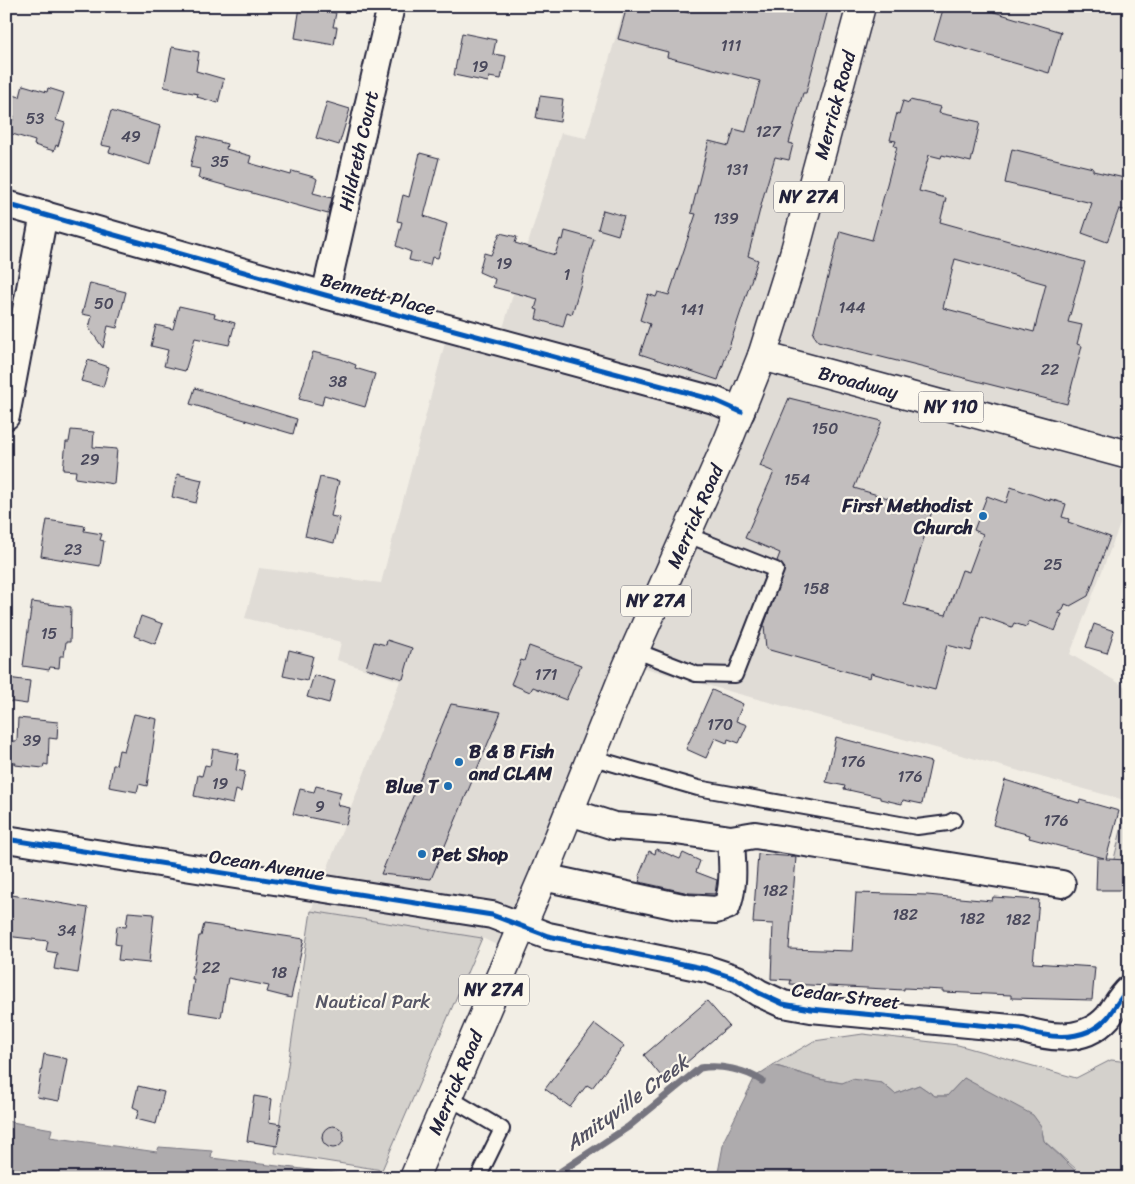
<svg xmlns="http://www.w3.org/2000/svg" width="1135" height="1184" font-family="Sriracha,sans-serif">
<rect width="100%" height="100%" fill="#f2eee5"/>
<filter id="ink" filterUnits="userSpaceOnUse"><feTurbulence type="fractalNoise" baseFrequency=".02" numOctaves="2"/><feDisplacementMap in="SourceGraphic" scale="10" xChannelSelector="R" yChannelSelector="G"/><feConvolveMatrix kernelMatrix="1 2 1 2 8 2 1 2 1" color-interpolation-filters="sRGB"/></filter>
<g filter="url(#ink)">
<path fill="#e0dcd6" d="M625 6H1111L1129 11V501L1070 654 1129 689 1128 801 634 665 518 955 482 938 311 911 400 681 337 660 341 642 245 618 259 568 381 583 450 324 498 345 561 133 586 138Z"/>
<path fill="#d4d1cc" stroke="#7b7a84" d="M1129 798V879L1113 863Z
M311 911 482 938 382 1170 275 1153Z
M863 1034 958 1045 1076 1078 1111 1060 1129 1062V1178H1081L1076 1169 1044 1141 1041 1126 964 1078 947 1096H935L919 1085 895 1094 882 1083H842L819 1079 773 1065 814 1041Z"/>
<path fill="#aeabad" stroke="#76747f" d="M773 1065 819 1079 842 1083 852 1079 882 1083 895 1094 919 1085 935 1096H947L964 1078 1033 1115 1041 1126 1044 1141 1083 1178H717L724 1140 755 1077Z
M6 1121 52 1129 50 1137 157 1152 159 1147 212 1151 211 1158 377 1178H6Z"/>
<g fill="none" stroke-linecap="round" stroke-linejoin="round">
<path stroke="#76747f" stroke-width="7" d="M551 1178 628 1127 700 1068C719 1064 746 1070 762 1081"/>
</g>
<path fill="#c2bebe" stroke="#22223b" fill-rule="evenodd" d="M627 6H665L689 13 690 6H829L806 93H803L789 143 793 144 789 160 775 157 764 194 748 256 758 260 718 380 640 354 650 324 640 320 648 294 656 297 658 292 669 295 696 214 691 213 709 141 729 146 734 129 746 132 760 81 667 57 668 52 618 39Z
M944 6H974L1061 32 1049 73 934 40Z
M300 7 336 13 333 27H337L334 45 295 38Z
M462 33 496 40 493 54 506 56 501 79 489 77 488 82 454 75Z
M172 47 199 52 196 71 224 79 218 103 197 97 198 94 164 87Z
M23 85 47 92 48 88 64 93 56 120 65 123 58 146 56 145 54 151 34 145 35 141 9 133 14 116 7 114 13 95 20 97Z
M540 96 563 99 560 122 536 118Z
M910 100 941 107 939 113 980 122 971 162 942 155 941 158 929 155 919 191 946 198 940 222 1085 262 1068 322 1082 325 1077 344 1082 346 1067 404 818 341 813 334 840 231 872 240 897 147 894 146 896 141 890 140 897 113 899 114 903 101 909 103ZM955 259 1046 284 1034 332 943 308Z
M327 102 350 109 339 145 316 138Z
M111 111 160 126 150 165 109 152 111 147 101 145Z
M198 136 227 144 226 149 251 156 249 163 291 175 292 171 314 177 317 179 313 193 332 198 328 214 198 178 200 169 190 167Z
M1012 149 1093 168V171L1129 179V211L1119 209 1107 242 1082 233 1092 203 1005 183Z
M420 153 439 158 424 216 447 224 438 258 432 257 430 265 409 260 411 252 396 246 402 222 397 221 403 195 409 197Z
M603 210 624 216 618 235 598 229Z
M565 231 594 239 572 314 567 312 563 327 536 319 538 310 535 309 538 299 493 287 495 279 479 272 484 253 491 255 500 233 517 237 515 243 555 255 560 239 563 240Z
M90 283 126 292 117 328 108 326 103 348 89 328 92 316 82 314Z
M179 306 215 314 214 317 235 323 229 345 195 338 185 371 164 366 168 350 151 346 156 325 173 329Z
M313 352 341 359 356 365 355 368 375 374 365 407 324 395 322 405 299 399Z
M88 360 109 367 103 387 81 381Z
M195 388 297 419 293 434 190 404Z
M789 398 882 421 854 488 932 511 904 605 946 615 962 570 969 572 983 534 974 530 987 496 1006 503 1011 487 1050 501V499L1066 504 1062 517 1069 519 1068 522 1110 537 1088 596 1070 606 1065 604 1063 610 1058 613 1062 614 1055 631 1029 621 1026 627 1014 623 1012 627 981 616 971 651 947 645 935 690 871 673 870 678 766 649 764 625 785 568 777 561 780 553 745 538 774 472 760 466Z
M71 430 94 432 93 447 117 449 114 484 75 478 76 471 63 470 66 442H69Z
M177 474 202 480 196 503 172 497Z
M320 477 339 481 331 516 340 518 334 543 305 536Z
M47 520 85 526 84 531 102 534 100 540 104 541 100 566 41 556Z
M32 602 71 607 70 642H66L64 656H60L59 668 50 667 49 670 23 666Z
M141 616 163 624 155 644 134 636Z
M1094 624 1114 631 1107 653 1086 647Z
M387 640 412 648 403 679 366 668 374 642 386 645Z
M529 646 581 665 566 700 533 687 530 692 511 684 521 660 524 661Z
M289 650 313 656 307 681 283 676Z
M314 675 335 681 329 703 307 697Z
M8 678 30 681 27 704 6 701Z
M712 690 743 704 736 721 747 725 739 743 728 739 727 743 715 738 706 758 686 749Z
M451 704 501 712 431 879 381 874Z
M134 714 157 719 147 786 139 784 137 792 109 787 113 765H116L119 750 124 751Z
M18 718 58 722 57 739 49 738 48 765 44 764 43 768 15 765 16 763H11L12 741H17Z
M836 737 931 762 922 804 903 800 902 804 880 799V797L844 789 845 786 826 782Z
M213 749 239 754 236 770 245 772 241 792 236 790 233 804 194 796 198 775 202 776 205 765 210 766Z
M1005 780 1079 803 1080 800 1119 811 1106 859 1129 860V890H1096L1097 858H1104L1029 838 1030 835 993 825Z
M316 786 341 792 337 805 350 808 346 825 293 814 300 789 314 792Z
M656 849 680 859 683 853 700 861 696 872 717 880 715 894 689 893 639 882 641 877 639 876 649 851 655 854Z
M758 854 796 857 789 949 852 951 856 893 927 895 992 901 993 897 1039 900 1033 963 1095 967 1092 1000 1011 998V995L943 992V990L904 988V990L790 984 791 980 771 979 773 924 753 923Z
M6 894 88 908 78 973 54 969 57 953 46 951 48 941 6 936Z
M128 912 154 914 149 963 118 960 120 945 115 944 117 926 126 927Z
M204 924 304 939 291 998 267 992 269 986 228 978 221 1017 189 1012 194 979H192L199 936H201Z
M707 1001 729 1026 665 1081 644 1055Z
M595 1024 624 1046 592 1088 587 1085 570 1107 545 1089Z
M44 1054 67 1059 59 1101 37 1097Z
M138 1086 164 1092 156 1124 136 1119 139 1110 133 1107Z
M254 1096 272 1099 269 1122 281 1124 277 1146 247 1141Z
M322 1137a11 11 0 1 1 22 0a11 11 0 1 1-22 0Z"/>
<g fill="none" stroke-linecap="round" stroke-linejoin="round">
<defs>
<path id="lane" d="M634 650 696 674 735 675 776 570 685 534
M590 757 698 788 917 827 948 823 954 820
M448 1097 502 1129 478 1178"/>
<g id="street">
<path d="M6 204 325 295 714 400 741 412"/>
<path id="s1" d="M325 295 391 6"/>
<path d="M6 416 44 214"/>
<path d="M570 812 614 826 669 830 731 839 755 835 1062 884"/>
<path d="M6 839 492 915 548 936 707 969 737 979 759 993 783 1004 811 1009 1021 1029C1051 1039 1085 1043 1108 1017 1115 1008 1120 997 1129 989"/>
<path d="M543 877 687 908 716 910 727 906C735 884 732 862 731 839"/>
</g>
<g id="primary">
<path id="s2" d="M762 356 1129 455"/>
<path id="s3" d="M414 1178 543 877 627 667 728 441 762 356 794 254 861 6"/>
</g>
</defs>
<use href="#lane" stroke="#22223b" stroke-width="18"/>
<use href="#street" stroke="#22223b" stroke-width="30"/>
<use href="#primary" stroke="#22223b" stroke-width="31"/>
<use href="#lane" stroke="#fbf7ec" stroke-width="14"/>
<use href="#street" stroke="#fbf7ec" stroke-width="26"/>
<use href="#primary" stroke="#fbf7ec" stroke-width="28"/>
<defs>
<path id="cycleway" d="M6 204 325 295 714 400 741 412
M6 839 492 915 548 936 707 969 737 979 759 993 783 1004 811 1009 1021 1029C1051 1039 1085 1043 1108 1017 1115 1008 1120 997 1129 989"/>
</defs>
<use href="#cycleway" stroke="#fbf7ec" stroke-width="8"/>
<use href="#cycleway" stroke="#0057b8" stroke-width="5"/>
</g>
</g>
<g fill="#1f6fb2" stroke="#fbf7ec" stroke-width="2">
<circle cx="983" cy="516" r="5"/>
<circle cx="459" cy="762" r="5"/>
<circle cx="448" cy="786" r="5"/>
<circle cx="422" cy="854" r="5"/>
</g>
<g text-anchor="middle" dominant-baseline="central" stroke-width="4.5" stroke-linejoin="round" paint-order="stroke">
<g font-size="16" fill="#4a495c">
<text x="731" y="45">111</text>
<text x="480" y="66">19</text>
<text x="35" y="118">53</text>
<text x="768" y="131">127</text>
<text x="131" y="136">49</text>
<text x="220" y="161">35</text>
<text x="737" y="169">131</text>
<text x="726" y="218">139</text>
<text x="504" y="263">19</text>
<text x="567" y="274">1</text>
<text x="104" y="303">50</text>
<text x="852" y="307">144</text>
<text x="692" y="309">141</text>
<text x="1050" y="369">22</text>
<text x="338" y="381">38</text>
<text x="825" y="428">150</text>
<text x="90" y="459">29</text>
<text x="797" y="479">154</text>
<text x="73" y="549">23</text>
<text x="1053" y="564">25</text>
<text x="816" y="588">158</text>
<text x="49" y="633">15</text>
<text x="546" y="674">171</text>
<text x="720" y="724">170</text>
<text x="32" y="740">39</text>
<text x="853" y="761">176</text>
<text x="910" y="776">176</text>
<text x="220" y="783">19</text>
<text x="320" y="806">9</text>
<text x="1056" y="820">176</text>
<text x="775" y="890">182</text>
<text x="905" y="914">182</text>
<text x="972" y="918">182</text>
<text x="1018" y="919">182</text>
<text x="67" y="930">34</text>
<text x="211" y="967">22</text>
<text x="279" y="972">18</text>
</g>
<g fill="#fbf7ec" stroke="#636270" stroke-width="1">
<rect x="774" y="181.5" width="70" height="31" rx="4"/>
<rect x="918.5" y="391.5" width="65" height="31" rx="4"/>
<rect x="621" y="585.5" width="70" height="31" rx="4"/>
<rect x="459" y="974.5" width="70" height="31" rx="4"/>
</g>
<g font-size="18" font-weight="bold" fill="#22223b">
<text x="809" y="197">NY 27A</text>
<text x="951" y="407">NY 110</text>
<text x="656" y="601">NY 27A</text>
<text x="494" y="990">NY 27A</text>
</g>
<g font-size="19" fill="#22223b" stroke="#fbf7ec">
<text stroke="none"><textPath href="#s3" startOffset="1154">Merrick Road</textPath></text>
<text stroke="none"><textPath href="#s1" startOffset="148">Hildreth Court</textPath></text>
<text transform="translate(378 294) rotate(15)">Bennett Place</text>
<text stroke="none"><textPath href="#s2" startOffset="100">Broadway</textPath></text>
<text stroke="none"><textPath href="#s3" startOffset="719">Merrick Road</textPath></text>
<text transform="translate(267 865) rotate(9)">Ocean Avenue</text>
<text transform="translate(846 996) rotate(7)">Cedar Street</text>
<text stroke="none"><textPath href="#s3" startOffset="104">Merrick Road</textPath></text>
</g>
<g font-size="19" font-weight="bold" fill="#22223b" stroke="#fbf7ec" text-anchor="end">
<text x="973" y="505">First Methodist<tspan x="973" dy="22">Church</tspan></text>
<text x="469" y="751" text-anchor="start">B &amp; B Fish<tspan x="469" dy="22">and CLAM</tspan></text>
<text x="438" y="786">Blue T</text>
<text x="432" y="854" text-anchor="start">Pet Shop</text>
</g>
<g font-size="19" fill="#575766" stroke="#fbf7ec">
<text x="373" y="1001">Nautical Park</text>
</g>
<g font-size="20" font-style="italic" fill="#535263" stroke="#fbf7ec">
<text transform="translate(627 1103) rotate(-36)">Amityville Creek</text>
</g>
</g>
<rect width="1135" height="1184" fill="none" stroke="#fbf7ec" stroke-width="25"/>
<rect x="12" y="12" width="1110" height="1159" fill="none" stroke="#22223b" stroke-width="2" filter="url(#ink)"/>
</svg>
